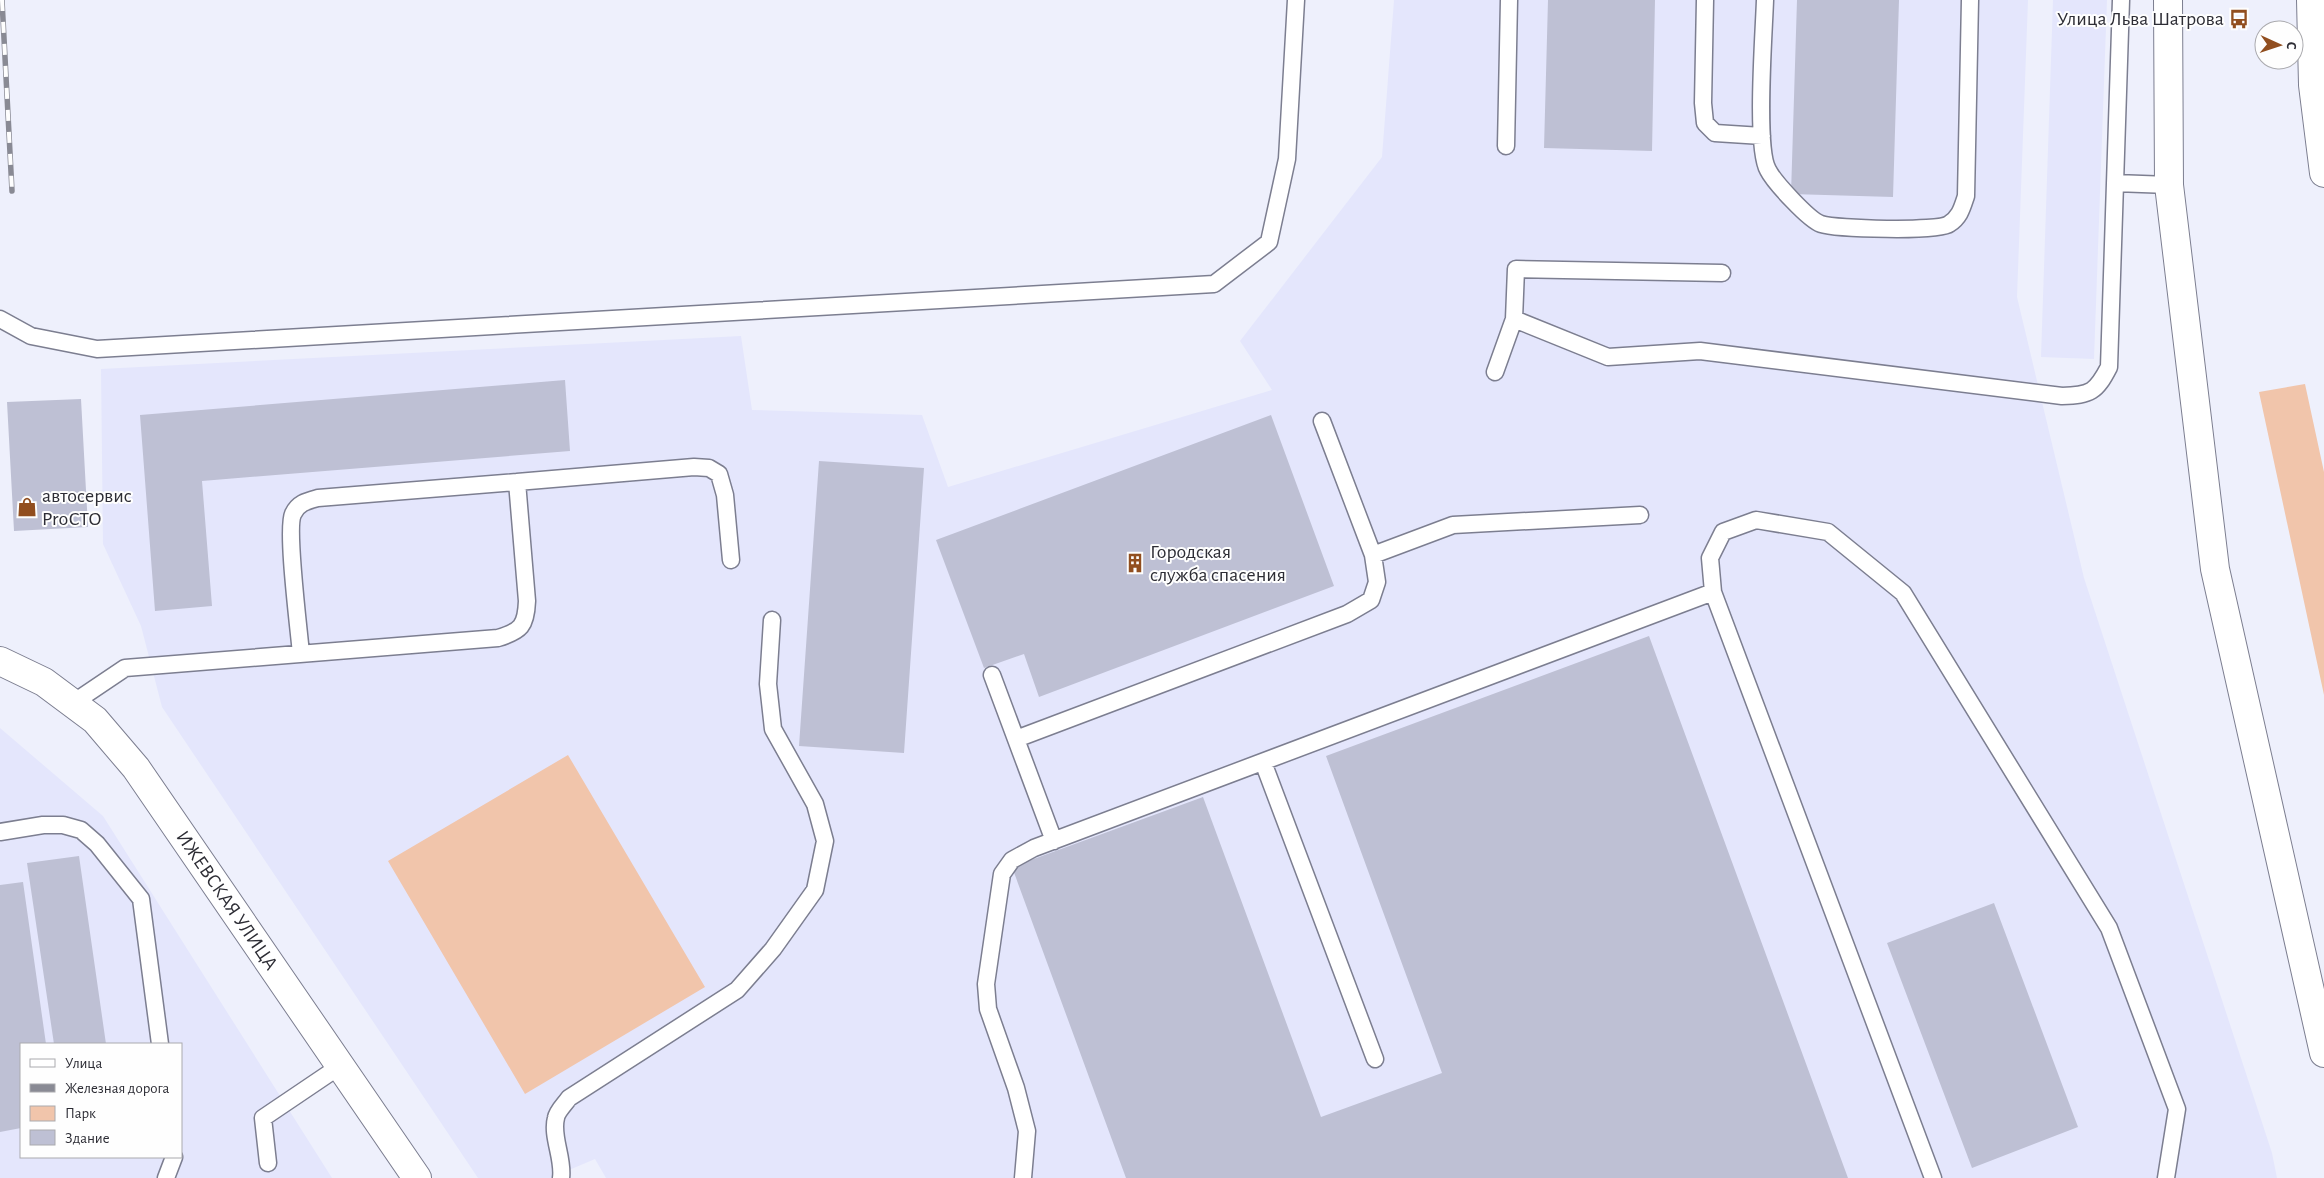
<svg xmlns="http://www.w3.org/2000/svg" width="2324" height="1178" font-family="'Alegreya Sans',sans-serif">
<rect width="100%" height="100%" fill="#eef0fc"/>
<path fill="#e4e6fc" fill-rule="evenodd" d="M1394 0H2028L2017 297 2084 578 2272 1153 2277 1178H606L595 1159 550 1178H478L162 707 141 626 103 544 101 369 741 336 752 410 922 415 948 487 1272 390 1240 341 1382 157Z
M2053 0H2107L2094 359 2041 357Z
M0 728 103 816 332 1178H0ZM21 1044H181V1157H21Z"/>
<path fill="#f1c5ab" d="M2305 384 2324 472V695L2259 392Z
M568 755 705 987 525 1094 388 861Z"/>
<path fill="#bec0d4" d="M1548 0H1655L1652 151 1544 148Z
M1797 0H1899L1893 197 1791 194Z
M565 380 570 451 202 481 212 606 155 611 140 415Z
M81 399 88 527 14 531 7 402Z
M1271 415 1334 586 1039 697 1024 654 984 668 936 540Z
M819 461 924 468 904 753 799 746Z
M1649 636 1848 1178H1126L1012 867 1203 797 1321 1117 1442 1073 1326 756Z
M79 856 106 1044H54L27 863Z
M23 882 46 1044H21V1128L0 1132V885Z
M1994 903 2078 1127 1972 1168 1887 943Z"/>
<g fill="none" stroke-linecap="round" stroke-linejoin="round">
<defs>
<path id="service" d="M1705 0 1703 103 1705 123 1715 133 1762 136
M1765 0C1764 32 1755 148 1768 170 1774 182 1809 220 1821 224 1836 229 1939 232 1949 224 1960 217 1962 208 1966 196L1970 0
M1506 146 1509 0
M2115 183 2169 185
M0 319 31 336 97 349 1214 284 1269 242 1287 159 1296 0
M1514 319 1516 269 1722 273
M1495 372 1514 319 1608 357 1700 351 2062 396C2091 395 2096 392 2109 367L2121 0
M1373 555 1453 525 1640 515
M1713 592 1710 558 1723 532 1756 520 1828 532 1903 593 2109 928 2177 1109 2166 1178
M301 654C299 630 286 529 293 514 298 503 307 501 318 498L517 482
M992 675 1054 841
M73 703 125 668 498 638C521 631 526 626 527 601L517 482 694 467 709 468 719 474 725 495 731 560
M1016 739 1347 614 1371 600 1377 582 1373 555 1322 421
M1263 762 1375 1059
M0 832 43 825H63L81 830 97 844 141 899 160 1044
M268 1163 263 1118 340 1066
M166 1178 174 1157
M561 1178C564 1159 551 1136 556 1118 557 1111 565 1104 569 1098L737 990 773 949 815 890 825 841 815 804 773 729 768 684 772 620
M1023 1178 1027 1131 1016 1088 988 1009 986 984 1002 874 1012 860 1034 848 1713 592 1933 1178"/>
<path id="minor" d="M2168 0 2169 185 2215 569 2324 1053"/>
<g id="tertiary">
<path id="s1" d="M0 661 44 682 95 720 136 768 417 1178"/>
</g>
<path id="primary" d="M2311 0 2313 85 2324 173"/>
</defs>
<use href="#service" stroke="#7c7e90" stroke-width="19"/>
<use href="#minor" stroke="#7c7e90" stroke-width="30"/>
<use href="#tertiary" stroke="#7c7e90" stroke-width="30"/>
<use href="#primary" stroke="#7c7e90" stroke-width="30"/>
<use href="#service" stroke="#fff" stroke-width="16"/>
<use href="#minor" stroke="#fff" stroke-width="28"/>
<use href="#tertiary" stroke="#fff" stroke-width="28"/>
<use href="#primary" stroke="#fff" stroke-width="28"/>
<defs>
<path id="rail" d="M2 0 12 191"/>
</defs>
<use href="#rail" stroke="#898a94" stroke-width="5.5"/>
<use href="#rail" stroke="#fefefe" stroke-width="4" stroke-dasharray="11" stroke-linecap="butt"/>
</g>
<defs>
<symbol id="bus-bare" viewBox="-9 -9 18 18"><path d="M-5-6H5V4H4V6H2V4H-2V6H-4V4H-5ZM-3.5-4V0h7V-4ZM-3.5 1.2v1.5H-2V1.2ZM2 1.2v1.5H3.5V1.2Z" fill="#914e1f" stroke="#fefefe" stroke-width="2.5" paint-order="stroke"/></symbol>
<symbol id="shop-bare" viewBox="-9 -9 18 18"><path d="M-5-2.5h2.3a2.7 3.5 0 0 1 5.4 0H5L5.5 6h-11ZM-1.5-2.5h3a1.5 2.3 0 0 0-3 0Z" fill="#914e1f" stroke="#fefefe" stroke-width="2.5" paint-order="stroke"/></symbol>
<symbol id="building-bare" viewBox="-9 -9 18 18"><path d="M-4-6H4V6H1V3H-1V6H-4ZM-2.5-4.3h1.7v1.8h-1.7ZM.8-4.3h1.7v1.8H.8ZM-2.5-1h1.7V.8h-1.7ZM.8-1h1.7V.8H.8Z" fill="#914e1f" stroke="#fefefe" stroke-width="2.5" paint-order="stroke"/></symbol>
</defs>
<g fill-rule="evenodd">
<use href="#bus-bare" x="2225" y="5" width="28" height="28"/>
<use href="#shop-bare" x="13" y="493" width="28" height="28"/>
<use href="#building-bare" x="1121" y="549" width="28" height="28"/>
</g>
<g text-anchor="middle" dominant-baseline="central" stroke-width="4" stroke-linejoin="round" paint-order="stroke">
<g font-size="20" fill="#2d2d35" stroke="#fefefe" text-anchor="start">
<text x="2224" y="19" text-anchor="end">Улица Льва Шатрова</text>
<text x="42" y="496">автосервис<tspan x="42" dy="23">ProСТО</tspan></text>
<text x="1150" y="552">Городская<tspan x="1150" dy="23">служба спасения</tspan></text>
</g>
<g font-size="20" fill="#2d2d35" stroke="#fefefe">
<text stroke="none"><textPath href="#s1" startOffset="336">ИЖЕВСКАЯ УЛИЦА</textPath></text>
</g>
</g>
<rect x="20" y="1043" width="162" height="115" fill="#fefefe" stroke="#aaaaae"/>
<rect x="30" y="1059" width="25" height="8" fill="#ffffff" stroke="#aaaaae"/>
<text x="65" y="1068" font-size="15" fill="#2d2d35">Улица</text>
<rect x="30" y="1084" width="25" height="8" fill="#898a94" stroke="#aaaaae"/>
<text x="65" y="1093" font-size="15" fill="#2d2d35">Железная дорога</text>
<rect x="30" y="1106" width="25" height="15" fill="#f1c5ab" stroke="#aaaaae"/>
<text x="65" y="1118" font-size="15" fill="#2d2d35">Парк</text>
<rect x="30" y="1130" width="25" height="15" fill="#bec0d4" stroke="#aaaaae"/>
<text x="65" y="1143" font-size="15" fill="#2d2d35">Здание</text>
<g transform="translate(2279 45) rotate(93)"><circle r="24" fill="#fefefe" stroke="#aaaaae"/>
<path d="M0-4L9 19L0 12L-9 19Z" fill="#914e1f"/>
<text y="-8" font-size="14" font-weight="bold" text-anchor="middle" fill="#2d2d35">С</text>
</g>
</svg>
